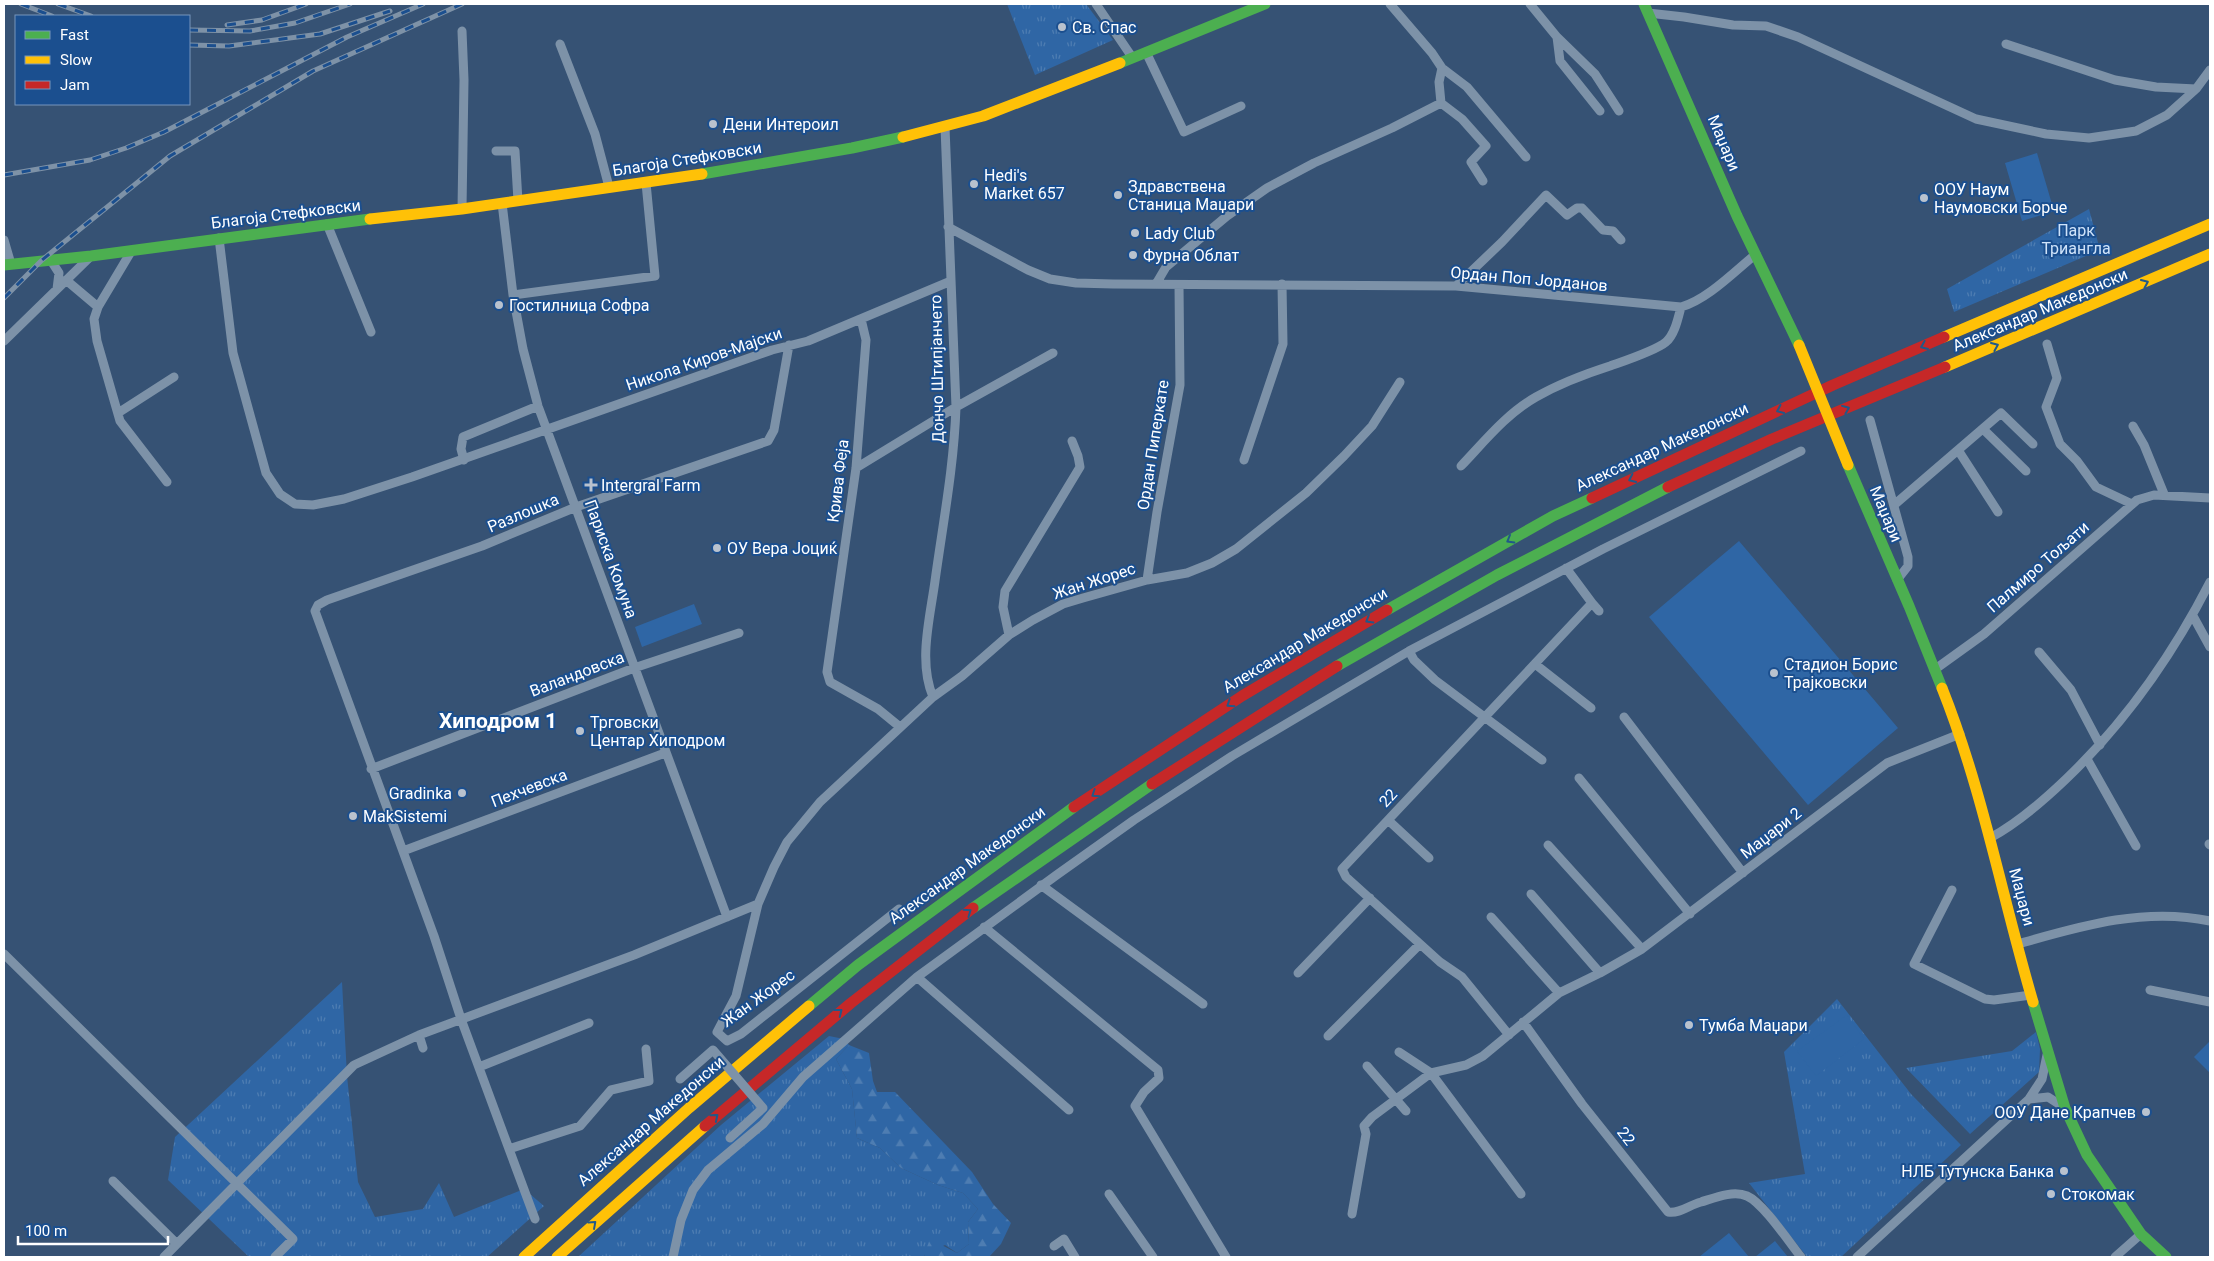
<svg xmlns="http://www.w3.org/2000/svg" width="2214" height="1261" font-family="Roboto,sans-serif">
<defs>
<pattern id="grass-tufts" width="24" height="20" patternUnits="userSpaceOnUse" patternTransform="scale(1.25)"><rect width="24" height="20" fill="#2f66a5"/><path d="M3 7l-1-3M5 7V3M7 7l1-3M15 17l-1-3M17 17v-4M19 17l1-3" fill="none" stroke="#4e7db2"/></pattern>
<pattern id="forest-firs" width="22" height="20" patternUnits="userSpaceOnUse" patternTransform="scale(1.25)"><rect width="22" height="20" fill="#2f66a5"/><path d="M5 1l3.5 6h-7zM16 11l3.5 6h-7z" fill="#4e7db2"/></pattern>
</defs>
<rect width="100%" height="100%" fill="#365274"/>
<path fill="url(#grass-tufts)" d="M1007 4H1086L1113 40 1035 75Z
M2089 209 2100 250 1954 312 1947 289Z
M342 982 347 1076 358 1182 375 1217 423 1209 439 1183 454 1217 524 1189 544 1206 487 1257H249L168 1180 175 1137Z
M1837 999 1911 1094 1961 1145 1841 1257H1807L1749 1183 1805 1174 1784 1052Z
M2036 1032 2040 1049 2039 1072 1970 1134 1906 1068 2012 1051Z
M829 1036 844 1039 849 1045 836 1059 852 1089 857 1138 880 1148 901 1168 938 1185 963 1193 978 1209 968 1222 969 1244 957 1253 945 1245 924 1255 926 1257H578L721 1125Z"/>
<path fill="url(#forest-firs)" d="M849 1045 869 1053 873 1081 877 1092H895L972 1172 993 1204 1011 1223 1001 1244 989 1257H926L924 1255 930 1239 957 1253 969 1244 968 1222 978 1209 963 1193 938 1185 901 1168 880 1148 857 1138 852 1089 836 1059Z"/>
<path fill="#2f66a5" d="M2037 153 2054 211 2022 221 2005 163Z
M1739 541 1898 728 1808 805 1649 617Z
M694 604 702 624 642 647 635 627Z
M1847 1015 1864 1039 1816 1076 1797 1051Z
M2210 1041V1073L2194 1057Z
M1729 1233 1749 1257H1699Z
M1775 1241 1788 1257H1755Z"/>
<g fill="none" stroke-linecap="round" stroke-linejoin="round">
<path stroke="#7d92a8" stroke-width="9" d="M1096 4 1132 57
M1390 4 1432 53 1442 68 1467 87 1526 157
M1530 4 1557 37 1560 61 1600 111
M1648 13 1684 17 1733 25 1766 26 1798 37 1976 119 2046 134 2089 138 2136 131 2167 115 2196 89 2210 70
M462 31 464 80 462 209
M1557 37 1595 74 1619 111
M560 44 595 134 609 187
M2006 44 2115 80 2156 87 2196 89
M1146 52 1184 132 1241 106
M1442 68 1439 82 1441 103 1462 119 1486 146 1471 162 1483 181
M496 151H515L518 201
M502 203 513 295 523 349 538 406 727 917
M327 224 371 332
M948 227 1028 270 1050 279 1076 283 1113 284 1456 286 1681 307C1707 300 1735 271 1756 254
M219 238 233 353 266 473 280 494 295 504 313 505 344 499 412 477 772 350 808 341 951 281
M4 240 11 264
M132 250 98 307 94 319 97 341 120 421 167 482
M50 259 59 273 57 289
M66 280 98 307
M1156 284 1166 267 1227 216 1267 188 1314 163 1392 128 1441 103
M1456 286 1502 242 1546 195 1567 215 1577 208H1582L1603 230 1613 231 1621 240
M513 295 655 276 646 183
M861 319 866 340 856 468 827 672 830 682 878 709 900 727
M4 341 91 256
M2047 344 2057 378 2046 407 2060 444 2077 461 2096 487 2132 504
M118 413 174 377
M1870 420 1908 557V566L1897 580
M2133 426 2144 445 2164 494
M1983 429 2026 471
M1958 450 1998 512
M464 460 461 449 463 437 538 406
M1244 460 1283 344 1282 284
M1461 466C1484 442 1506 414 1536 397 1559 384 1585 374 1610 366 1624 361 1655 351 1666 342 1675 334 1678 318 1681 307
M856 468 956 407 1053 353
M1894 505 2001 413 2033 444
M1566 568 1592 603
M1147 580 1157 512 1180 385 1179 285
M2193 616 2210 647
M1009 635 1003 607 1005 591 1080 467 1078 456 1072 441
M1409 651 1414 660 1435 680 1542 760
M2039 652 2071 690 2100 745
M1535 664 1591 708
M1934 670 1984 634 2137 500 2154 495 2210 498
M933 697C918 662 930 618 935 581 943 523 954 466 956 407L945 127
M1624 717 1743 873
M2087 759 2136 846
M371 769 634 668 739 633
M1579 778 1690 914
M1388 820 1429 858
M1990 838C2018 823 2043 801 2065 780 2126 722 2172 656 2210 582
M2209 844 2210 845
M1548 845 1642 949
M403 851 665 753
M1041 885 1203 1004
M1952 890 1914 964 1985 999 1994 1000 2031 995
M1531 894 1600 973
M899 909 741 1034 727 1041 717 1032 736 996 758 904 774 867 787 842 820 802 933 697 962 676 1009 635 1033 620 1063 604 1083 598 1147 580 1187 573 1212 563 1236 549 1306 493 1344 456 1372 426 1400 382
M1491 917 1559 993
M984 927 1158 1070 1159 1078 1144 1092 1135 1106 1226 1257
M2018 944C2081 926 2144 907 2210 921
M4 954 293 1239 275 1257
M1298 973 1370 898
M917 977 1069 1110
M2150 990 2210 1002
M1523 1022 1582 1104 1668 1212C1680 1214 1689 1205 1701 1202 1714 1198 1733 1190 1747 1196 1763 1203 1789 1242 1801 1257
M1509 1035 1462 977 1440 962 1346 877 1342 869 1592 603 1599 611
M1328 1036 1420 944
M423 1048 419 1035 634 955 758 904
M646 1049 649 1081 611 1090 580 1126 509 1149 461 1019 434 936 315 611 318 605 327 600 482 546 576 507 768 441 774 430 789 345
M1399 1052 1431 1073 1521 1194
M1367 1066 1406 1111
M479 1067 589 1023
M2029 1099 2048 1097 2065 1108
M509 1149 535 1219
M113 1181 177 1244
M1109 1194 1153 1257
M1352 1214 1366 1134 1364 1126 1372 1117 1431 1073 1466 1065 1483 1056 1559 993 1600 973 1642 949 1887 763 1960 734
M1054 1246 1064 1239 1075 1257
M164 1257 354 1065 419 1035
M673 1257 681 1220 693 1190 708 1170 763 1124 803 1077 917 977 1058 874 1134 820 1232 756 1409 651 1603 549 1801 451
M1857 1257 2029 1099 2042 1079 2047 1055
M2115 1257 2141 1234"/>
<path stroke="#4caf50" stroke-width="11" d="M1644 4 1737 216 1799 345
M1120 63 1265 4
M702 174 852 148 903 137
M4 265 91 256 370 219
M1848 465 1909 606 1942 688
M1387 610 1553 516 1592 498
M1337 666 1497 575 1668 487
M973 908 1152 784
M2033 1002 2065 1108 2087 1155 2141 1234 2166 1257
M809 1006 858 965 1074 807"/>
<path stroke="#ffc107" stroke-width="11" d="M903 137 983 116 1120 63
M370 219 462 209 702 174
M1944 337 2210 224
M1945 367 2210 254
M1942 688C1983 791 2002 897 2033 1002
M524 1257 689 1108 809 1006
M557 1257 705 1126"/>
<path stroke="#c62828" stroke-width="11" d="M1668 487 1772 439 1945 367
M1592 498 1833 385 1944 337
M1152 784 1337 666
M1074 807 1242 696 1387 610
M705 1126 851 1003 973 908"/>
<defs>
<path id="rail" d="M21 4 52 16
M58 4 91 16
M227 25 262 20 306 4
M189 30 250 31 295 23 350 4
M189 45 229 46 320 34 390 11
M4 175 90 160 126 148 164 132 347 37 423 4
M4 298 42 260 170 156 313 71 462 4"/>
</defs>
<use href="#rail" stroke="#7e92a7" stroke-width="5"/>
<use href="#rail" stroke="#1b4f8f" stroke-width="3" stroke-dasharray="9" stroke-linecap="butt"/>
<path stroke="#7d92a8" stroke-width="9" d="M680 1079 713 1050 763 1108 730 1138"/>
<path stroke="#ffc107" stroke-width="11" d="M1799 345 1848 465"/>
</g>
<defs><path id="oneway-chevron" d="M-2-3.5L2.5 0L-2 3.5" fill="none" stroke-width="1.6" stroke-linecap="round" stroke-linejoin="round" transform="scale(1.25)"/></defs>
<g stroke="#205989">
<use href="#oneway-chevron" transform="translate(2145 283) rotate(-24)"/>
<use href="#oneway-chevron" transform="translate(1924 346) rotate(157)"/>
<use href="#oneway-chevron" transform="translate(1995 346) rotate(-23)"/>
<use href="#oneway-chevron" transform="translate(1846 409) rotate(-22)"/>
<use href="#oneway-chevron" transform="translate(1780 410) rotate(155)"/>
<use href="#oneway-chevron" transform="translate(1632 479) rotate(155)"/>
<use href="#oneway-chevron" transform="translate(1510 540) rotate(150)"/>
<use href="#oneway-chevron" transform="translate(1369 620) rotate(149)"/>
<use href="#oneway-chevron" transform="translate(1230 704) rotate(146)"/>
<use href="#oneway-chevron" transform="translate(1095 794) rotate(146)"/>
<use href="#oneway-chevron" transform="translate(968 912) rotate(-35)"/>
<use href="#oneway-chevron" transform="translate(839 1012) rotate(-38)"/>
<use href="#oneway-chevron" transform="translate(715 1117) rotate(-40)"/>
<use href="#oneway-chevron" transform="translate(593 1224) rotate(-42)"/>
</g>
<g fill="#b9c2ce" stroke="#1b4f8f" stroke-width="2">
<circle cx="1062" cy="27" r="5"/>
<circle cx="713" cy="124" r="5"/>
<circle cx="974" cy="184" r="5"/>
<circle cx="1118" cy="195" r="5"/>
<circle cx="1924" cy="198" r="5"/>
<circle cx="1135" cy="233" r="5"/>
<circle cx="1133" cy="255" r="5"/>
<circle cx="499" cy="305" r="5"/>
<path d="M588.5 477.5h5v5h5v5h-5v5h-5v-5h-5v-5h5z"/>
<circle cx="717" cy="548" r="5"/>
<circle cx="1774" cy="673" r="5"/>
<circle cx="580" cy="731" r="5"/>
<circle cx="462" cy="793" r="5"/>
<circle cx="353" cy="816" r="5"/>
<circle cx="1689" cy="1025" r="5"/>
<circle cx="2146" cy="1112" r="5"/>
<circle cx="2064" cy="1171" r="5"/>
<circle cx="2051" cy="1194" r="5"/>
</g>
<g text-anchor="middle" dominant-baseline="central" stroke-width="4" stroke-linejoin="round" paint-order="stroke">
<g font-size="16" fill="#fff" stroke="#1b4f8f" text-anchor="start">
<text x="1072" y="27">Св. Спас</text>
<text x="723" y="124">Дени Интероил</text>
<text x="984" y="175">Hedi's<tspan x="984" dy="18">Market 657</tspan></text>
<text x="1128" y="186">Здравствена<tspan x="1128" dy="18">Станица Маџари</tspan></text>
<text x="1934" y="189">ООУ Наум<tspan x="1934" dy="18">Наумовски Борче</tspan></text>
<text x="1145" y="233">Lady Club</text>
<text x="1143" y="255">Фурна Облат</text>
<text x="509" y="305">Гостилница Софра</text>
<text x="601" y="485">Intergral Farm</text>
<text x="727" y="548">ОУ Вера Јоциќ</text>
<text x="1784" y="664">Стадион Борис<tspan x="1784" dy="18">Трајковски</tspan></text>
<text x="590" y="722">Трговски<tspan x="590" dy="18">Центар Хиподром</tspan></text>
<text x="452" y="793" text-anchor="end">Gradinka</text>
<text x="363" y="816">MakSistemi</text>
<text x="1699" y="1025">Тумба Маџари</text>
<text x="2136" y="1112" text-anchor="end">ООУ Дане Крапчев</text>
<text x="2054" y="1171" text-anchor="end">НЛБ Тутунска Банка</text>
<text x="2061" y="1194">Стокомак</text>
</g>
<g font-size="16" fill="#fff" stroke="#1b4f8f">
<text transform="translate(1724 143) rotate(67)">Маџари</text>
<text transform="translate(687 159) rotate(-9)">Благоја Стефковски</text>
<text transform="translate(286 214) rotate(-7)">Благоја Стефковски</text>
<text transform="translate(1529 279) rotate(5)">Ордан Поп Јорданов</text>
<text transform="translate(2040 310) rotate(-23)">Александар Македонски</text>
<text transform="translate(704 359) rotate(-19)">Никола Киров-Мајски</text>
<text transform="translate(937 369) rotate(-91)">Дончо Штипјанчето</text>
<text transform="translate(1153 445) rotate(-81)">Ордан Пиперкате</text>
<text transform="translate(1662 447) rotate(-25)">Александар Македонски</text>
<text transform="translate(838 481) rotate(-83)">Крива Феја</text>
<text transform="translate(523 513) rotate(-23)">Разлошка</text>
<text transform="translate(1886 514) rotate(67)">Маџари</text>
<text transform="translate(611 559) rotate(70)">Париска Комуна</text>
<text transform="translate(2038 567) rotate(-41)">Палмиро Тољати</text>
<text transform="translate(1094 581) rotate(-18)">Жан Жорес</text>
<text transform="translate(1305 640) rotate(-31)">Александар Македонски</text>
<text transform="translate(577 674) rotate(-21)">Валандовска</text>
<text transform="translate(529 788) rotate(-21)">Пехчевска</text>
<text transform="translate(1388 798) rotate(-47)">22</text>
<text transform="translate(1771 833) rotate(-38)">Маџари 2</text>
<text transform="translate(967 865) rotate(-36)">Александар Македонски</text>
<text transform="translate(2022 897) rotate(75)">Маџари</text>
<text transform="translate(758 998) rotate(-36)">Жан Жорес</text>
<text transform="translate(651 1121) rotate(-41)">Александар Македонски</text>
<text transform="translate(1626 1136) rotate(52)">22</text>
</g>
<g font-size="16" fill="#cfe3fa" stroke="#1b4f8f">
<text x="2076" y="230">Парк<tspan x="2076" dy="18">Триангла</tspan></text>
</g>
<g font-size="21" font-weight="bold" fill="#fff" stroke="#1b4f8f">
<text x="498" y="721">Хиподром 1</text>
</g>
</g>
<rect width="2214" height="1261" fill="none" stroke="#ffffff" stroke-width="10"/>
<rect x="15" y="15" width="175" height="90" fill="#1b4f8f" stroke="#7695bc"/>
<rect x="25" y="31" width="25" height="8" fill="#4caf50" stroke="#7695bc"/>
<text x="60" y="40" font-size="15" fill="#ffffff">Fast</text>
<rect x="25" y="56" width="25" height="8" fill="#ffc107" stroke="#7695bc"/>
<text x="60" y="65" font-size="15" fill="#ffffff">Slow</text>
<rect x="25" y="81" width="25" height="8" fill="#c62828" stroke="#7695bc"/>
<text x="60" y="90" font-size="15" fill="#ffffff">Jam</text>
<path d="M18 1236v8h150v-8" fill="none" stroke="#ffffff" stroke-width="2.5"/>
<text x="25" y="1236" font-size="15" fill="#ffffff" stroke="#1b4f8f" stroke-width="4" paint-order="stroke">100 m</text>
</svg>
